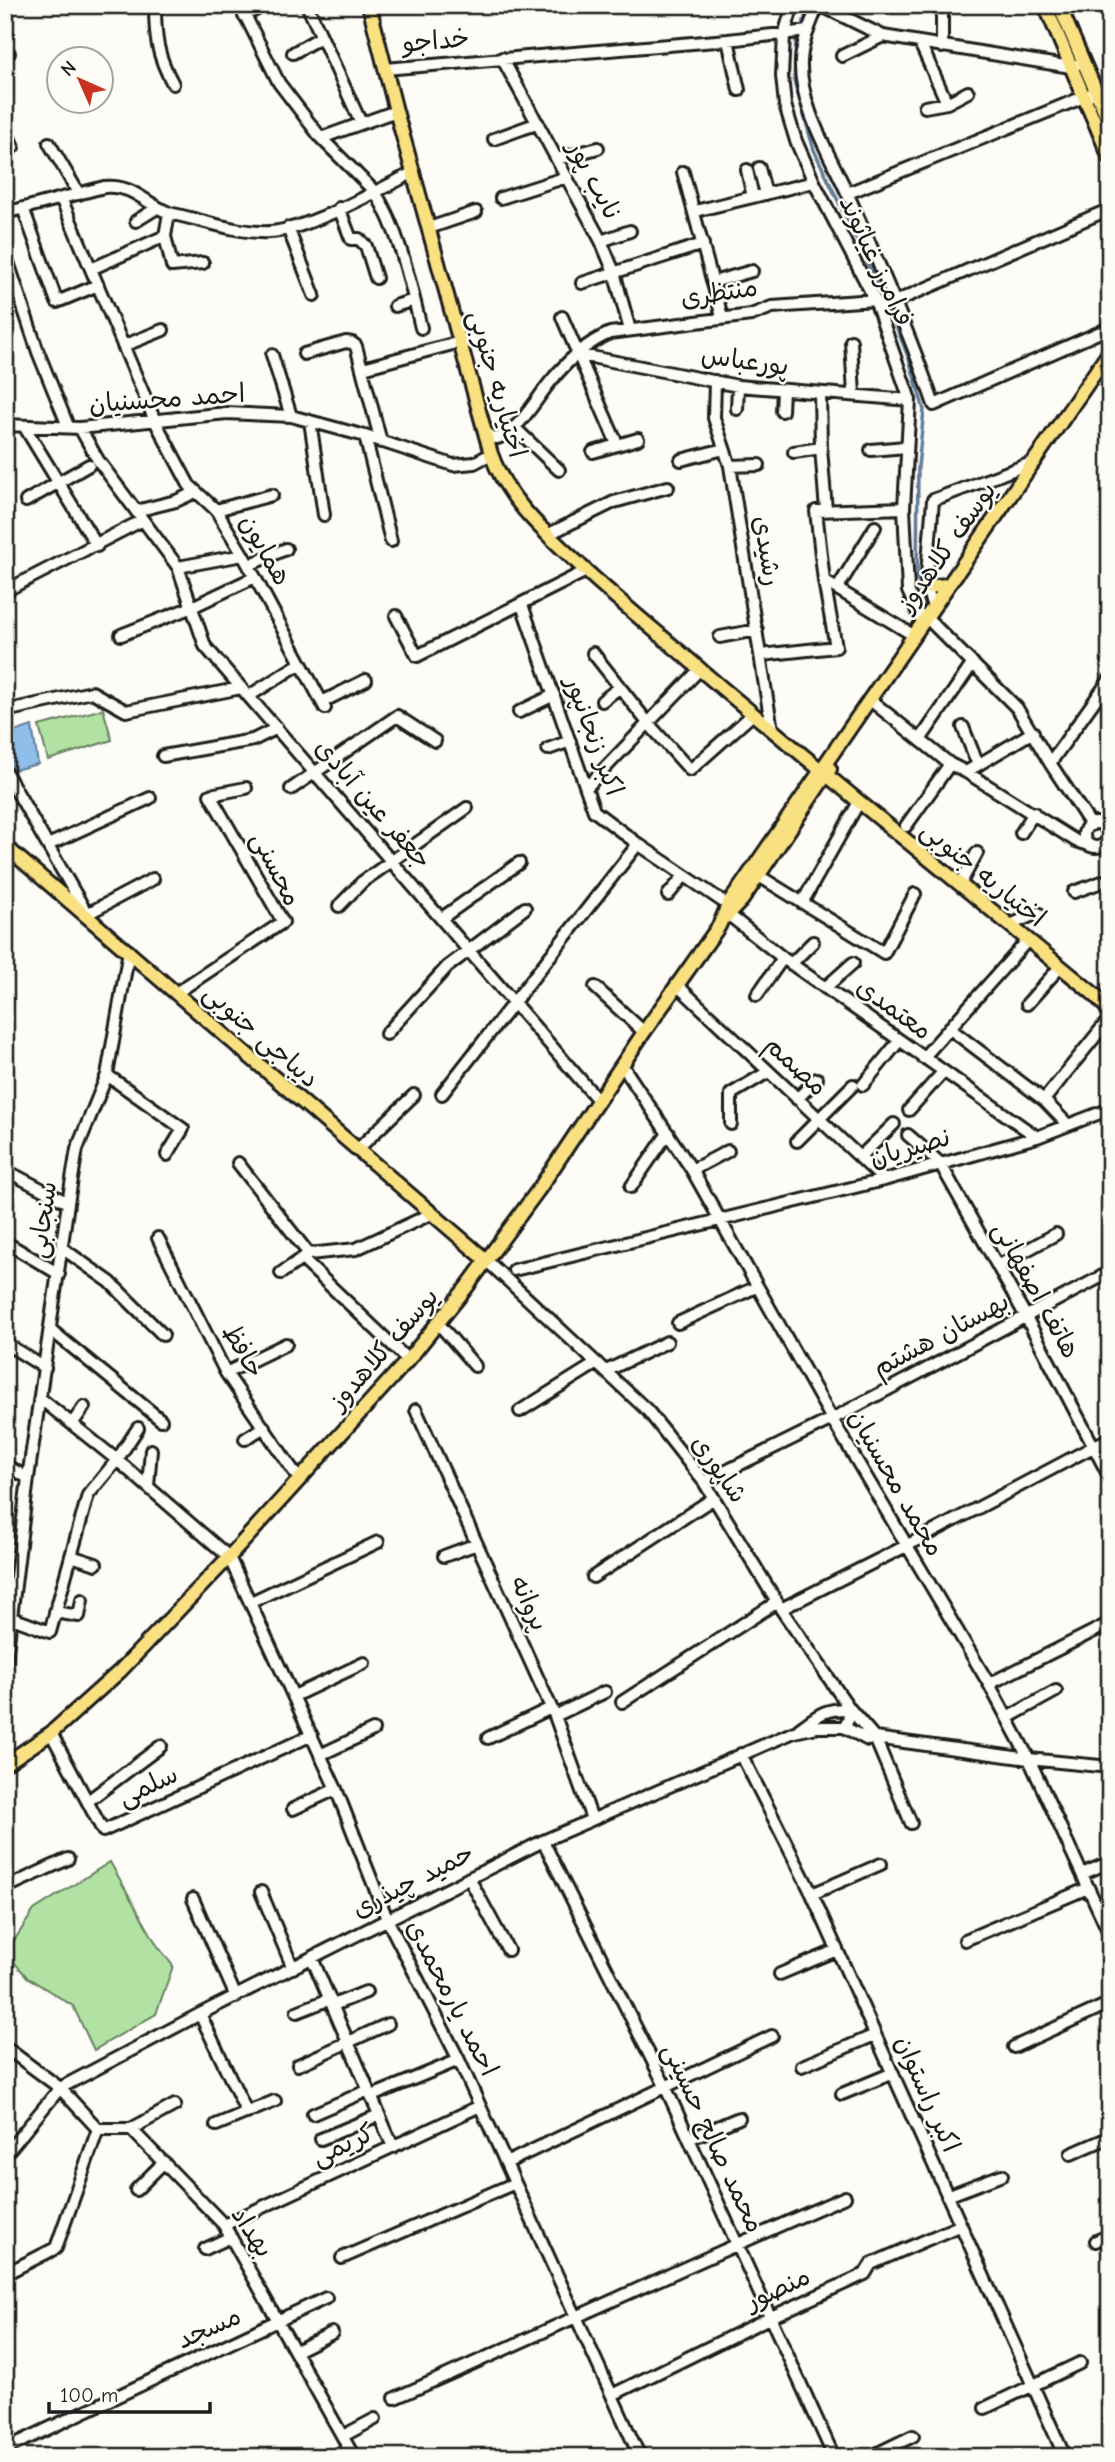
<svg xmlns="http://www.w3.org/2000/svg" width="1115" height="2462" font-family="'Comic Neue','Playpen Sans Arabic',sans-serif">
<rect width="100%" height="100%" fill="#fdfcf7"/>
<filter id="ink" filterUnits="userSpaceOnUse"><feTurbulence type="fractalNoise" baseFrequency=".0143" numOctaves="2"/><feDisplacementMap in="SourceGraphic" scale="14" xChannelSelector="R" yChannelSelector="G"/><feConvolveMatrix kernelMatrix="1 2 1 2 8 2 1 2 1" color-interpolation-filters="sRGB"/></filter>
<g filter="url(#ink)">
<path fill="#b1e2a3" stroke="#667f60" stroke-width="2" d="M103 709 112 740 48 760 39 726Z
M110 1862 157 1945 173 1966 156 2014 94 2050 73 2006 27 1977 6 1953 34 1910Z"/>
<path fill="#8fbeea" stroke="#617d98" stroke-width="2" d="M32 726 38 764 14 770 5 743V735Z"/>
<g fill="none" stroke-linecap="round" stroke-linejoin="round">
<path stroke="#617d98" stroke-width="3.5" d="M803 23 810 5
M796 39 794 81 814 150 885 300
M890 311 909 359 924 410 918 467 917 581"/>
<defs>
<path id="minor" d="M155 5C155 38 157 55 173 84
M240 5 279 83 321 138 375 192C400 232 410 282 421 328
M307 5 361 123
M793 5 784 35 782 76 785 105 796 141 814 182 875 300 910 400 904 508 908 591 922 622
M818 5C811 23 802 42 801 61 799 107 831 156 849 197 880 265 910 334 934 405L1107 329
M820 5 883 36 1071 67 1076 65
M942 5V47
M244 16 265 5
M728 40 739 90
M920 43 947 103
M293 53 321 37
M5 56 9 53
M842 56 883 36
M502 58 601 241 614 272 630 330
M385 69 728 40 808 31
M925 107 947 103 968 92
M321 138 396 111
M494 139 538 123
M49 143 79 194
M5 151 13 147 8 135
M557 159 598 148
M759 168 766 194
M747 170 753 197
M683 172 722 317
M848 193 1091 94
M61 198 155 421 189 485 216 510 243 555 325 708
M501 198 567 177
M23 208 57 302 98 285
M339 208 351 239H359L366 246 376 278
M695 211 814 182
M5 213 104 187C133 184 144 203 169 213 199 219 239 234 270 232 307 230 379 190 414 172
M169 213 165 236 172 266 203 263
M136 221 157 208
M288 228 314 295
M429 228 476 212
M601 241 630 231
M5 253 38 352 68 426
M91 269 165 236
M713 282 752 271
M582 283 703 244
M395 306 414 300
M878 309 1110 209
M562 317 617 444
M851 341 854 395
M123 346 163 330
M304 354 346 342 352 343 356 346 381 442
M576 354 738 386 910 400
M272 355 291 416
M363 368 460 342
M715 381 714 418 730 466 772 730
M820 393 821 448 826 510
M737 409 738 386
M782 411 783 390
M310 421 324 515
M5 425 80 428 227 413 291 416 365 436 453 465 474 463 491 454
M24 426 97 546
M514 427 559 470
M80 428 98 460 178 567 205 646 598 1100
M486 433C490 436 494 440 500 437 518 432 539 395 551 381 568 360 586 343 610 333L751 315 772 307 875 300
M365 436 391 541
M871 450 906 447
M593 452 638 439
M794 452 821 448
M681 460 724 449
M730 466 759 465
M26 501 89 465
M216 510 272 495
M136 511 176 501 196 492
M547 535 614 502 668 487
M249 565 286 549
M178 567 243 555
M824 581 913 635
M837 589 875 527
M5 591 143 520
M522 605 594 811 638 844 728 905
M933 606 926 587 933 500 1034 462
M396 616 417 656 586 571
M930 621 1017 708 1050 763 1091 825
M121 635 192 607 255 577
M720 637 757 630
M593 653 648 723 690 770 753 714
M761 655 836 647 824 581 816 511 904 508
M249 696 301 663
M869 699 950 764 966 772 1076 841 1091 846
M602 701 620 687
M322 702 366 680
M5 711 92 692 126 711 241 688
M519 712 554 695
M963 727 978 765
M920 740 973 663
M548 749 570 741
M163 756 253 740 277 728
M1050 763 1110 679
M5 771 87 914 153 879
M966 772 1033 732
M586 788 700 669
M291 789 397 716 435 741
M1084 835a12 12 0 1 1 24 0a12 12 0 1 1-24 0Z
M906 826 950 764
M1021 833 1034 813
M48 845 150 798
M5 865 10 850
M759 876 884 953 915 894
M960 884 977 853
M1074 892 1110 879
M668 895 684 876
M802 903 859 802
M339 906 362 882 467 808
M729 915 783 958 1037 1137
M442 918 519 863
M1010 925 1038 913
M791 964 813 942
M677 985 884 1180
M595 987 644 1032
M825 988 853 963
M176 993 283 922 210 795 246 788
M757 995 783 958
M1027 1004 1060 967
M949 1028 1044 1100 1068 1125
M386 1034 447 967 525 908
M923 1058 1028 940
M622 1065 692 1170 832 1419 989 1684 1029 1759 1110 1935
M107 1075 183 1129 167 1155
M863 1085 899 1041
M442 1094 638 844
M797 1099 817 1079
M1044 1100 1110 1018
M909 1110 943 1072
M731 1124V1094L768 1072
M908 1135 940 1163 1025 1315 1110 1478
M797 1141 853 1085
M357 1150 414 1095
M860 1157 894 1124
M238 1163 309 1254
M5 1170 68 1203
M692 1170 728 1151
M631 1187 668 1133
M158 1238 226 1373 299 1479
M5 1242 59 1274
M62 1248 110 1282 163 1335
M302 1259 408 1360
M486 1260 648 1411 704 1482 781 1609 850 1709 875 1738 911 1823
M998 1266 1056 1234
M514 1270 884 1180 1037 1137 1110 1109
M281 1273 309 1254 356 1249 431 1214
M438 1323 475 1366
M678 1323 756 1287
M51 1330 161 1420
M5 1343 45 1368
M606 1371 667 1342
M226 1373 286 1344
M41 1399 117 1460 229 1557 336 1789 387 1919 459 2060 640 2457
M416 1410 555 1716 592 1819
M520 1411 597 1363
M72 1424 84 1407
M245 1439 264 1427
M5 1465 28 1478
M704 1482 832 1419 1110 1272
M148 1486 151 1450
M71 1556 96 1564
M444 1556 477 1544
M593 1577 714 1498
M251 1602 378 1542
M781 1609 906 1546 1110 1438
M55 1612 79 1616 82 1600
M12 1618 50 1632 88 1495 117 1460 138 1428
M5 1667 28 1478 68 1203 77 1149 107 1075 129 951
M989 1684 1110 1623
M294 1696 364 1663
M622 1702 777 1602
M555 1716 605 1692
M1007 1718 1056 1691
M799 1729C818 1715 825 1708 850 1709L848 1720 844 1727
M51 1733 103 1831 312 1735
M488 1738 551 1708
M741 1754 812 1894 1065 2457
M320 1755 373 1730
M88 1801 161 1746
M293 1809 336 1789
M543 1841 665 2086 834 2457
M1082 1874 1110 1862
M469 1878 508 1950
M5 1888 68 1859
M261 1892 293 1968
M812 1894 881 1864
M193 1899 236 1997
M965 1940 1088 1888
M312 1958 393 2147
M780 1974 837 1950
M333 2005 366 1992
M297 2012 330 1999
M200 2014 247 2113
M5 2047 60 2088 98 2129H131L224 2225 354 2457
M1014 2047 1110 2003
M298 2065 388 2024
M802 2066 875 2035
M842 2094 893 2073
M372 2096 459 2060
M313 2114 369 2090
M216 2125 275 2101
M131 2129 175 2105
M321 2139 379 2115
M689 2139 739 2118
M1071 2154 1110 2137
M5 2155 60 2088 200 2014 543 1841 794 1732 817 1727H844L868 1740 875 1738 1029 1759 1110 1767
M506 2163 772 2036
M136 2190 164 2162
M947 2196 1002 2175
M224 2225 480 2106
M1096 2241 1110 2235
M205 2249 231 2237
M342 2258 515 2183
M5 2274 56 2248 98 2129
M296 2351 332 2333
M612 2395 771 2317 865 2274 871 2264 961 2225
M395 2398C546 2332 694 2262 845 2197
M985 2408 1080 2363
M343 2436 375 2419
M5 2449 326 2298
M332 2457 349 2449
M870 2457 913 2436"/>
<path id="major" d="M369 5 396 111 491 454C508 502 547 534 583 568 622 604 663 637 703 672 832 781 964 887 1095 995L1110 1011
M1045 5 1110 158
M1059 5 1110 124
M926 587 947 585
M5 846 486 1260
M726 917 742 900 830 769
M5 1764 51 1733 120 1671 229 1557 408 1360 466 1288 539 1189 644 1032 719 926 728 905 1110 351"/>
</defs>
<use href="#minor" stroke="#1c1c1c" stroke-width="16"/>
<use href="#major" stroke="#1c1c1c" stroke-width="18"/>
<use href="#minor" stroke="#fdfcf7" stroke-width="10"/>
<use href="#major" stroke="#f9e181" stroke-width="12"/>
</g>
</g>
<g text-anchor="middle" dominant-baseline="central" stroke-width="5" stroke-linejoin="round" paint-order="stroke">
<g font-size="26" fill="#1c1c1c" stroke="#fdfcf7">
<text transform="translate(436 41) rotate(-5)">خداجو</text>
<text transform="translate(594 180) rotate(62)">نایب پور</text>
<text transform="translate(876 261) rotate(65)">فرامرز غیاثوند</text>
<text transform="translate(719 293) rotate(-9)">منتظری</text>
<text transform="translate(745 361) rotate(8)">پورعباس</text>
<text transform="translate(497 384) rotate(74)">اختیاریه جنوبی</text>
<text transform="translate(167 399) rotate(-4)">احمد محسنیان</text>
<text transform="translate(947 547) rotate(-55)">یوسف کلاهدوز</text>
<text transform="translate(265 550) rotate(60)">همایون</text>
<text transform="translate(767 551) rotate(81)">رشیدی</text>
<text transform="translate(594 736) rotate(70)">اکبر زنجانپور</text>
<text transform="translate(373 804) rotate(49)">جعفر عین آبادی</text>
<text transform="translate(276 869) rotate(63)">محسنی</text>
<text transform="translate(983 874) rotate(39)">اختیاریه جنوبی</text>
<text transform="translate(894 1009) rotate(36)">معتمدی</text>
<text transform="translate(261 1036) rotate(41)">دیباجی جنوبی</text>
<text transform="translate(796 1066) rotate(43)">مصمم</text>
<text transform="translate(910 1148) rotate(-16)">نصیریان</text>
<text transform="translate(43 1220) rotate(-82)">سنجابی</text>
<text transform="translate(1036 1290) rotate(61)">هاتف اصفهانی</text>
<text transform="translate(941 1335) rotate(-28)">بهستان هشتم</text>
<text transform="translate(384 1349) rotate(-49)">یوسف کلاهدوز</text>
<text transform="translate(243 1351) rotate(60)">حافظ</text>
<text transform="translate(719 1469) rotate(55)">شاپوری</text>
<text transform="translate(896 1483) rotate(60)">محمد محسنیان</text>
<text transform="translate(529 1603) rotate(66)">پروانه</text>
<text transform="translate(148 1786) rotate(-25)">سلمی</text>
<text transform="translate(413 1881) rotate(-27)">حمید چیذری</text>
<text transform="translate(452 1998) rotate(63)">احمد یارمحمدی</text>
<text transform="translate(927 2094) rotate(66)">اکبر راستوان</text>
<text transform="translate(713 2138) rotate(65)">محمد صالح حسینی</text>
<text transform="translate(343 2145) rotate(-25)">کریمی</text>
<text transform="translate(252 2232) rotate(57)">بهداد</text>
<text transform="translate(778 2289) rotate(-25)">منصور</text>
<text transform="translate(209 2328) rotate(-24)">مسجد</text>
</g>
</g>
<rect width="1115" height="2462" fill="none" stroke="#fdfcf7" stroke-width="28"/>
<rect x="14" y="14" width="1087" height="2434" fill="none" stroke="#1c1c1c" stroke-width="2.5" filter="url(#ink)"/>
<g transform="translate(80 80) rotate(315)"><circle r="33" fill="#fdfcf7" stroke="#a3a29f" stroke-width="2"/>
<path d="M0-5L12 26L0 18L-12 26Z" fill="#c8321e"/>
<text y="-10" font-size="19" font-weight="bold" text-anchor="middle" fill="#1c1c1c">N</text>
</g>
<path d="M49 2402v10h161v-10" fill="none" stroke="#1c1c1c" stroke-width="3.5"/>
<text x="60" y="2402" font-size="21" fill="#1c1c1c" stroke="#fdfcf7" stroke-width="5" paint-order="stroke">100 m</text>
</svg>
